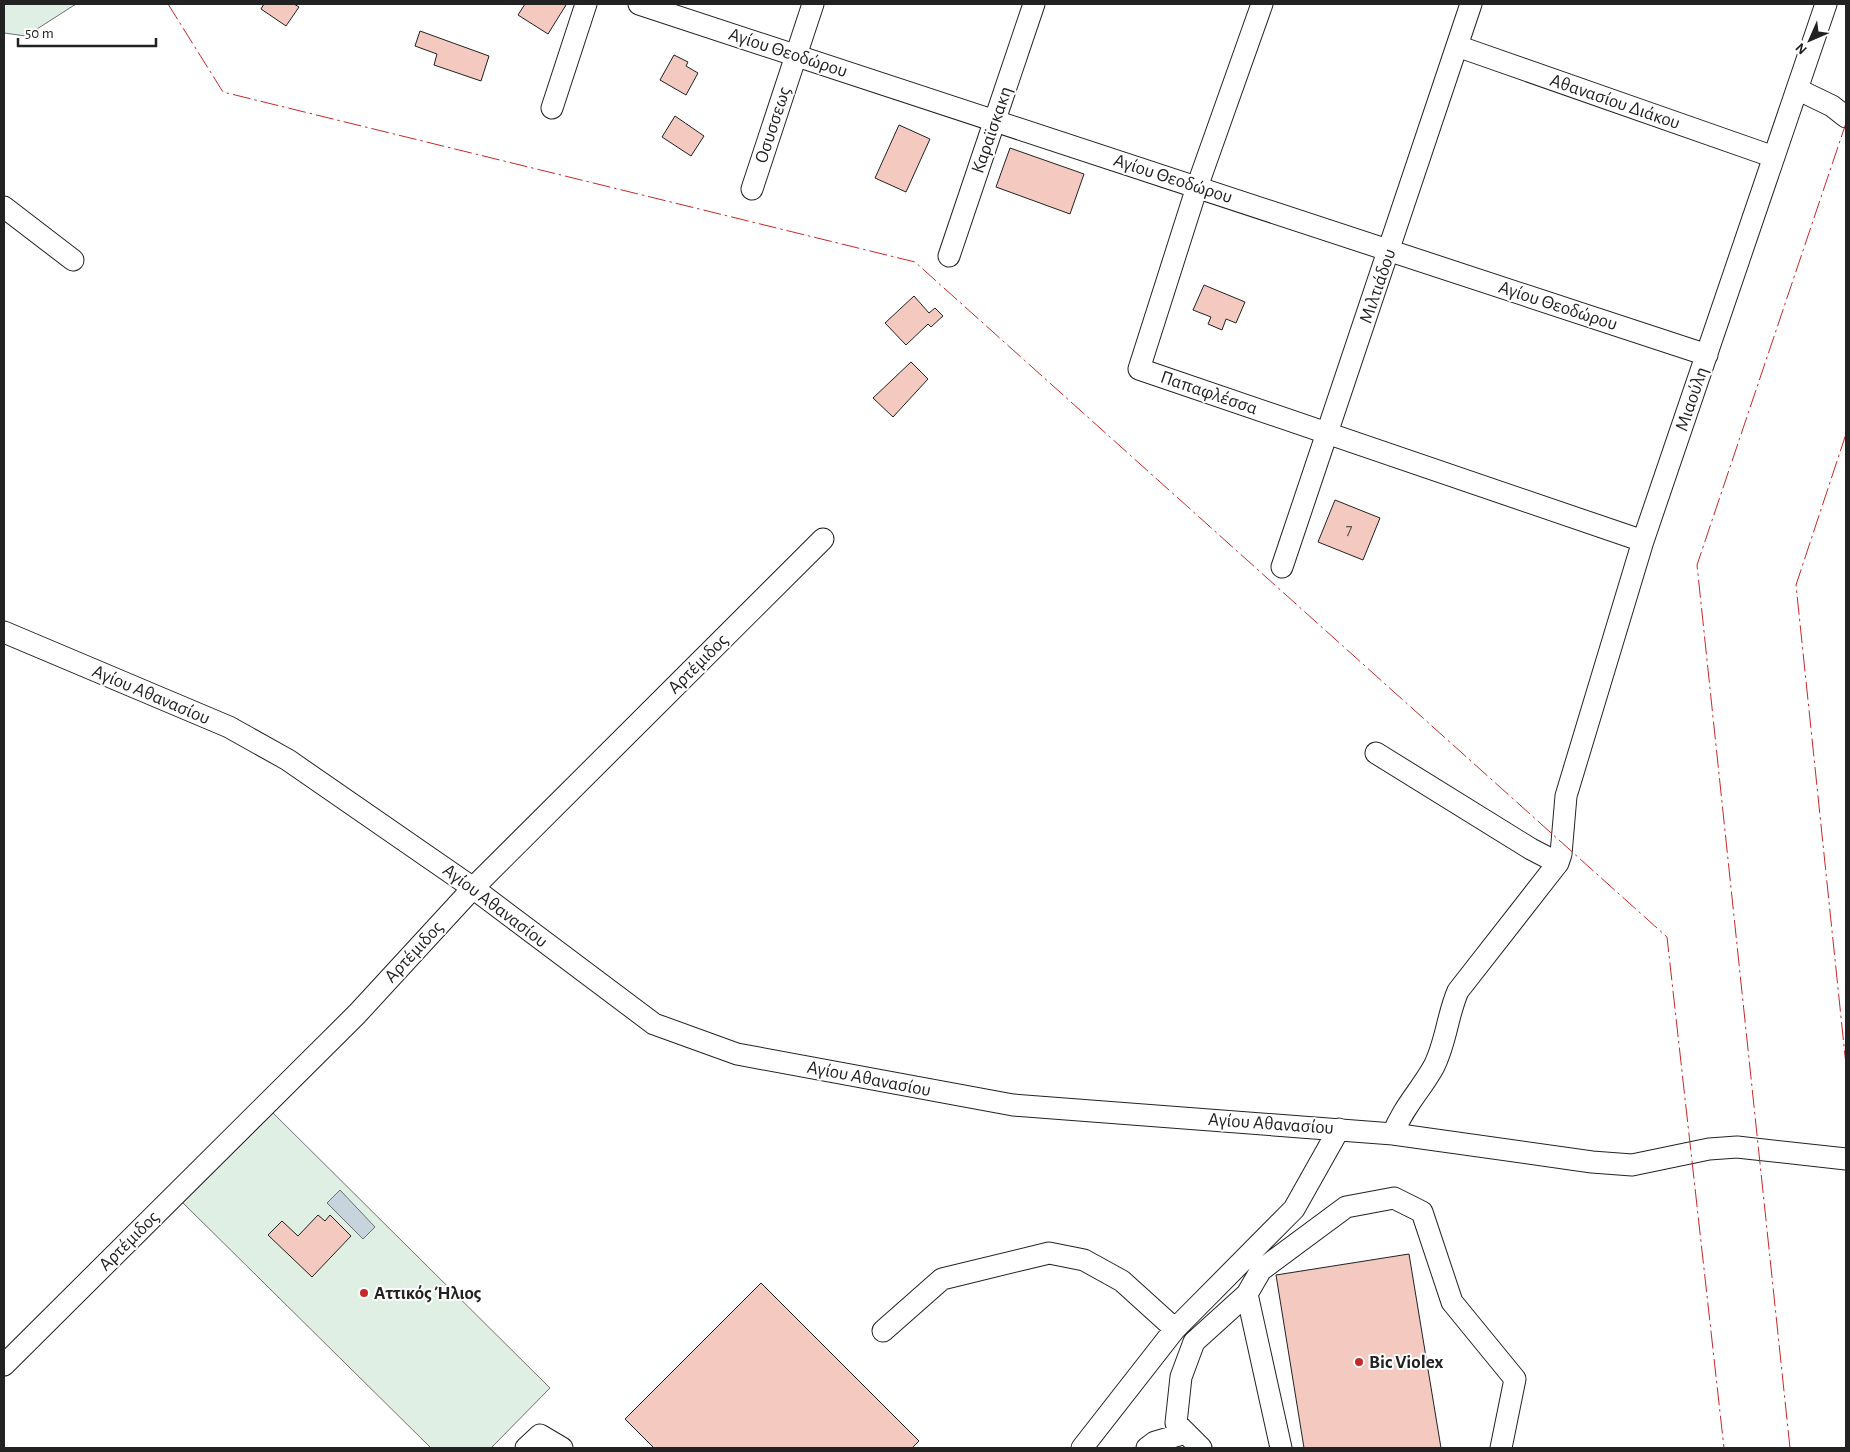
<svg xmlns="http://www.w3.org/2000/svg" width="1850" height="1452" font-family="'Alegreya Sans',sans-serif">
<rect width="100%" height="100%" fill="#fff"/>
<path fill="#e0efe3" stroke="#6f6f6f" d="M4 4H76L26 36 4 33Z
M268 1108 550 1388 491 1448H431L179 1199Z"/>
<path fill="#c7d3dd" stroke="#6f6f6f" d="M340 1190 375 1227 363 1239 327 1203Z"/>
<path fill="#f3c9c0" stroke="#222" d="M264 4H294L299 7 286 26 261 9Z
M525 4H564L566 5 548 34 518 15Z
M420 31 489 56 481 81 434 65 437 54 415 46Z
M674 55 688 62 686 66 698 73 686 95 660 80Z
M675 116 704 136 691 156 662 137Z
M899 125 930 139 906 192 875 178Z
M1010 148 1084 174 1070 214 996 187Z
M1204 285 1245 302 1236 323 1226 319 1222 330 1208 324 1211 317 1193 310Z
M914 296 929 313 935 308 943 316 931 327 928 324 906 345 885 323Z
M911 362 928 379 893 417 873 398Z
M1335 500 1380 518 1363 560 1318 542Z
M318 1215 325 1221 330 1215 351 1236 312 1277 268 1235 282 1221 298 1236Z
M1409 1254 1441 1448H1304L1276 1275Z
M761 1283 919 1441 912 1448H654L625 1419Z"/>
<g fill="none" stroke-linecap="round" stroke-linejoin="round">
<defs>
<path id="minor" d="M639 4 1707 355
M1262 4 1197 187 1139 369 1643 541
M1457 46 1774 157
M1797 89 1832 106 1846 117
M552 108 586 4
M752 189 813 4
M4 207 73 260
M949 256 1034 4
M1282 567 1471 4
M4 632 229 727 288 760 473 888 654 1024 737 1054 1013 1105 1393 1134 1592 1162 1632 1165 1709 1149 1737 1147 1846 1159
M1376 753 1531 849 1558 863
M1393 1134C1402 1109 1420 1091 1433 1068 1446 1044 1447 1016 1458 991L1558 863 1561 854 1566 796 1643 541 1826 4
M883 1331 942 1279 1049 1253 1084 1260 1122 1281 1175 1329
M4 1365 357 1014 473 888 823 539
M1186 1433 1176 1423 1181 1377 1194 1342 1247 1294
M526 1448 540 1435 562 1448
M1082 1448 1175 1329 1294 1209 1339 1129
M1147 1448 1155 1442 1186 1433 1201 1448
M1281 1448 1247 1294 1261 1270 1346 1207 1394 1198 1422 1212 1452 1302 1515 1379 1501 1448"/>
</defs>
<use href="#minor" stroke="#222" stroke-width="23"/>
<use href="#minor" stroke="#fff" stroke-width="21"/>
<path stroke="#c62828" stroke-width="1" stroke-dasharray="18 4 2.5 4" stroke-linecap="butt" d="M168 4 223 92 915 262 1667 937 1724 1448
M1846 434 1796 585 1846 1065
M1790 1448 1697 565 1846 123"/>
</g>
<g fill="#c62828" stroke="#fff" stroke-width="2">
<circle cx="364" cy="1293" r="5"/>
<circle cx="1359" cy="1362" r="5"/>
</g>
<g text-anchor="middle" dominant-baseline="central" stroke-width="4" stroke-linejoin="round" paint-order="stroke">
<g font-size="16" fill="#564c4a">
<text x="1349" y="530">7</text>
</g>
<g font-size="19" fill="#222" stroke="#fff">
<text transform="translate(788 53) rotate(18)">Αγίου Θεοδώρου</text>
<text transform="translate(1615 102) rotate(19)">Αθανασίου Διάκου</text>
<text transform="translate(773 125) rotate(-72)">Οσυσσεως</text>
<text transform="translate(992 130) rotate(-71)">Καραϊσκακη</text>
<text transform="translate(1173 179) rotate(18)">Αγίου Θεοδώρου</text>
<text transform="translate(1378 286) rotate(-71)">Μιλτιάδου</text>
<text transform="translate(1558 306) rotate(18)">Αγίου Θεοδώρου</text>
<text transform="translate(1209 393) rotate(19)">Παπαφλέσσα</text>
<text transform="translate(1692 399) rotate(-71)">Μιαούλη</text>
<text transform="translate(698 664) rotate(-45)">Αρτέμιδος</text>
<text transform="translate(151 695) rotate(23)">Αγίου Αθανασίου</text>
<text transform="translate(495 906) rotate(37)">Αγίου Αθανασίου</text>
<text transform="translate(414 952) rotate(-47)">Αρτέμιδος</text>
<text transform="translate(869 1079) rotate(11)">Αγίου Αθανασίου</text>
<text transform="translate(1271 1124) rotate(4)">Αγίου Αθανασίου</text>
<text transform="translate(129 1241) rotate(-45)">Αρτέμιδος</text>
</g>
<g font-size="19" font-weight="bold" fill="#222" stroke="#fff" text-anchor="start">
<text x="374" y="1293">Αττικός Ήλιος</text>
<text x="1369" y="1362">Bic Violex</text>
</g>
</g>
<rect width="1850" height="1452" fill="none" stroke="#222222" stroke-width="10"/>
<g transform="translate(1810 40) rotate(225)" stroke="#ffffff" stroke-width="4" paint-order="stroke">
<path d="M0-4L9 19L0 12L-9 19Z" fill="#222222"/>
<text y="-8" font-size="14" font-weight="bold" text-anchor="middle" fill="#222222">N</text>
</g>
<path d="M18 38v8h138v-8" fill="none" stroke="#222222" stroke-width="2.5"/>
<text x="25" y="38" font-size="15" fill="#222222" stroke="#ffffff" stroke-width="4" paint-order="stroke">50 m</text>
</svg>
